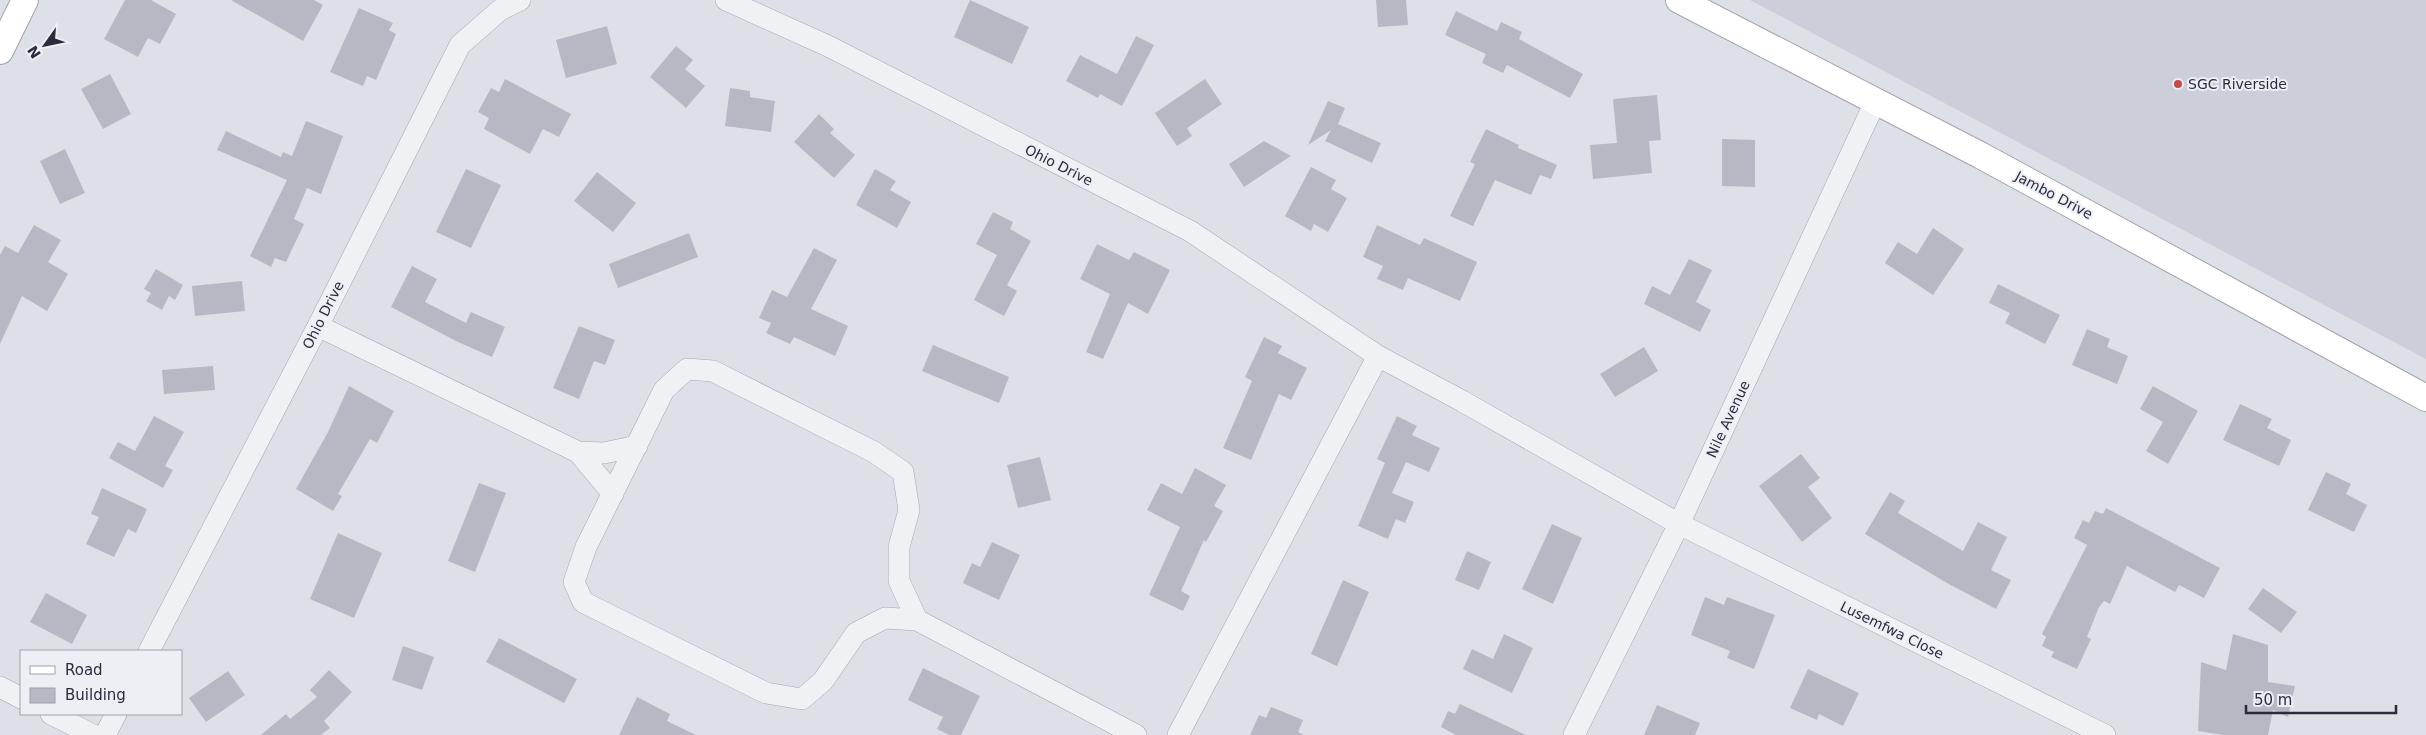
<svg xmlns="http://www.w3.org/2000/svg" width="2426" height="735" font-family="'DejaVu Sans',sans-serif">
<rect width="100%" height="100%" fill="#dee0e7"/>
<path fill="#cccfd9" d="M1750 0H2426V359Z"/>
<path fill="#b6b9c3" d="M125 0H151L176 14 160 44 148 38 138 57 104 39Z
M231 0H314L323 5 303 41Z
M970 0 1029 27 1012 64 954 37Z
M1376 0H1406L1408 25 1378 27Z
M359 8 393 23 389 30 396 34 376 80 367 76 363 86 330 72Z
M1456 11 1497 31 1501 22 1522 32 1519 39 1583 74 1570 98 1507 65 1503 73 1482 63 1486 54 1445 35Z
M607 26 617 64 566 78 556 40Z
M1136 36 1154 45 1122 106 1100 94 1098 98 1066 81 1080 55 1117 74Z
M676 46 693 60 685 69 705 86 686 108 650 77Z
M110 74 131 114 103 129 81 89Z
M505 79 571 114 559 137 543 129 530 154 484 129 489 118 478 112 491 88 499 92Z
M1205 79 1222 104 1187 128 1192 136 1177 146 1155 113Z
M730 88 750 91V97L775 101 771 132 725 126Z
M1657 95 1661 140 1649 141 1652 173 1593 179 1590 145 1617 143 1613 99Z
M1328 101 1345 108 1338 124 1381 143 1372 163 1325 141 1331 130 1308 145Z
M819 114 834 129 830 133 855 155 834 178 794 142Z
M306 121 343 136 321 194 307 188 294 219 304 224 286 262 275 258 271 267 250 256 287 180 217 150 226 131 281 157 283 152 292 156Z
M1486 129 1519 145 1518 148 1557 165 1551 179 1540 175 1531 195 1495 180 1473 226 1450 216 1475 164 1470 162Z
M1722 139 1755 140V187L1722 186Z
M1264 141 1291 156 1244 187 1229 164Z
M65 149 85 193 60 204 40 161Z
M1311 167 1336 180 1331 189 1347 198 1328 232 1314 224 1311 231 1285 216Z
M466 169 501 185 471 248 436 232Z
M875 169 896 181 890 190 911 202 897 228 856 205Z
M597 172 636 203 613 232 574 201Z
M993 212 1013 222 1010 229 1031 241 1007 285 1017 291 1004 316 974 300 997 255 976 244Z
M34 225 61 240 48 262 68 274 47 311 22 296 0 344V255L5 246 18 253Z
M1377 225 1420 245 1424 238 1477 262 1460 301 1408 278 1403 290 1377 279 1383 266 1363 257Z
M1933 228 1964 249 1933 295 1885 263 1898 242 1917 254Z
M689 233 698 257 618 288 609 264Z
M1097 244 1129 260 1134 252 1170 270 1148 314 1128 303 1103 359 1086 352 1110 294 1080 279Z
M814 248 837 260 811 309 848 326 835 356 794 337 790 344 766 333 771 323 759 318 772 290 787 297Z
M1689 259 1712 270 1696 302 1711 310 1700 332 1644 304 1652 286 1670 295Z
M412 266 437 279 425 302 466 323 471 312 505 327 492 357 458 342 391 307Z
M156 269 183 285 175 300 169 296 162 310 146 301 151 293 144 289Z
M242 281 245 311 195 316 192 286Z
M1998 284 2060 315 2045 344 2005 323 2010 313 1989 303Z
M579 326 615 340 605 365 594 361 579 399 553 388Z
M2087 329 2110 339 2107 347 2128 356 2117 384 2072 365Z
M1264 337 1282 346 1278 353 1307 368 1291 400 1279 394 1251 460 1223 448 1252 381 1245 377Z
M933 345 1009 377 999 403 922 371Z
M1644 347 1658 371 1615 397 1600 374Z
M213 366 215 390 164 394 162 370Z
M349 386 394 411 377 443 370 439 338 494 342 496 333 511 296 489 328 432Z
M2153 386 2198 411 2168 464 2146 451 2163 422 2140 409Z
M2240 404 2272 419 2267 428 2291 440 2279 466 2223 440Z
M154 416 184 432 165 466 173 470 163 488 109 458 118 442 135 451Z
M1397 416 1417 426 1412 435 1440 448 1429 472 1406 462 1392 493 1414 502 1405 523 1396 519 1388 539 1358 526 1385 463 1377 459Z
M1801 454 1820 478 1808 487 1832 518 1802 542 1759 486Z
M1040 457 1051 500 1018 508 1007 465Z
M1195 468 1226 485 1214 506 1223 511 1206 542 1204 540 1181 591 1190 596 1183 611 1149 595 1180 527 1147 510 1161 483 1182 494Z
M2326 472 2351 484 2346 494 2367 505 2354 532 2308 510Z
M479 483 506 493 475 572 448 561Z
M102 488 147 509 136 533 128 529 114 557 86 544 99 517 91 514Z
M1890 492 1905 501 1898 513 1963 551 1978 522 2007 537 1991 570 2011 580 1996 609 1947 583 1865 534Z
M2106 508 2220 568 2204 598 2179 585 2175 592 2127 566 2110 604 2104 601 2099 607 2087 637 2091 639 2077 669 2051 657 2054 652 2042 646 2046 637 2042 634 2087 545 2074 538 2083 520 2089 523 2095 511 2103 514Z
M1552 524 1582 538 1553 604 1522 589Z
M338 533 382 553 354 618 310 599Z
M992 542 1020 555 999 600 963 583 972 563 980 567Z
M1467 551 1491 562 1479 590 1455 580Z
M1343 580 1369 592 1337 666 1311 654Z
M2263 588 2297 612 2281 633 2248 609Z
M46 593 87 615 72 644 30 622Z
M1705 597 1724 605 1727 597 1775 615 1754 669 1727 658 1730 651 1691 635Z
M1504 634 1533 648 1512 693 1463 669 1472 649 1493 659Z
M2233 634 2268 645V682L2295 686 2288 717 2273 710 2268 735H2223L2198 731 2201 662 2226 670Z
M499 638 577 679 564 703 486 662Z
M403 646 434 657 422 690 392 680Z
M923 668 980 696 961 735H949L937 729 943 717 908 700Z
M1808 669 1859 693 1843 726 1819 714 1817 720 1790 708Z
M329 670 352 692 324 721 330 728 321 735H261L286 714 290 719 317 697 310 690Z
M228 671 245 695 206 722 189 698Z
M637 697 670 714 667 721 696 735H619Z
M1460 704 1526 735H1456L1441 727 1448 711 1455 714Z
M1657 705 1700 723 1695 735H1644Z
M1271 707 1303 720 1298 732 1304 735H1250L1259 715 1266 718Z"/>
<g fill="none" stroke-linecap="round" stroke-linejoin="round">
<defs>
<path id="minor" d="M726 0 828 46 1190 231 1378 356 1462 401 1679 524 2105 735
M318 326 578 452 604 453 637 446
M578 452 613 494
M917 620 899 581V547L909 510 903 472 874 452 713 371 687 369 664 390 586 547 574 582 583 602 766 693 802 699 823 681 856 633 885 618 917 620 1136 735
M149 651 318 326 460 45 500 10 520 0
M0 687 21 698
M51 714 93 735
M105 735 116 714
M1178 735 1378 356
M1574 735 1679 524 1876 100"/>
<path id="major" d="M1679 0 1980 155 2426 398
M0 51 25 0"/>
</defs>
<use href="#minor" stroke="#a4a6b1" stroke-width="22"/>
<use href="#major" stroke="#9ea3b2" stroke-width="28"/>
<use href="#minor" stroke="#f0f1f5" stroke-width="21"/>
<use href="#major" stroke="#fff" stroke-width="26"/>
</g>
<circle fill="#c74948" stroke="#edeff5" stroke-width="2" cx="2178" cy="84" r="5"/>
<g text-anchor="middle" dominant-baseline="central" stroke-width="4" stroke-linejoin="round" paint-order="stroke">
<g font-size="14" fill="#282c3d" stroke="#edeff5" text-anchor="start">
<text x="2188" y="84">SGC Riverside</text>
</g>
<g font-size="14" fill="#282c3d" stroke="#edeff5">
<text transform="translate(1059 165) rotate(27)">Ohio Drive</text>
<text transform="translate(2054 195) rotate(28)">Jambo Drive</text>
<text transform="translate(323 315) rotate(-63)">Ohio Drive</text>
<text transform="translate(1728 419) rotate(-65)">Nile Avenue</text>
<text transform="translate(1892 630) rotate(26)">Lusemfwa Close</text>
</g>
</g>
<rect x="20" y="650" width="162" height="65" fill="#edeff5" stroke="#9ea1ab"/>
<rect x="30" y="666" width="25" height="8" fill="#ffffff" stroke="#9ea1ab"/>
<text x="65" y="675" font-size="15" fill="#282c3d">Road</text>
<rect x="30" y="688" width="25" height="15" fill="#b6b9c3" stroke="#9ea1ab"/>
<text x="65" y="700" font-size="15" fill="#282c3d">Building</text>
<g transform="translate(45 45) rotate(237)" stroke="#edeff5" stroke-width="4" paint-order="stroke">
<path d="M0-4L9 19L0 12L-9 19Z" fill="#282c3d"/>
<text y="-8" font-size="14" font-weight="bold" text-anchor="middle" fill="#282c3d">N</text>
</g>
<path d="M2246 705v8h150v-8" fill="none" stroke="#282c3d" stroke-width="2.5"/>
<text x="2254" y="705" font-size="15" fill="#282c3d" stroke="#edeff5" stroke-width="4" paint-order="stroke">50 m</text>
</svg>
